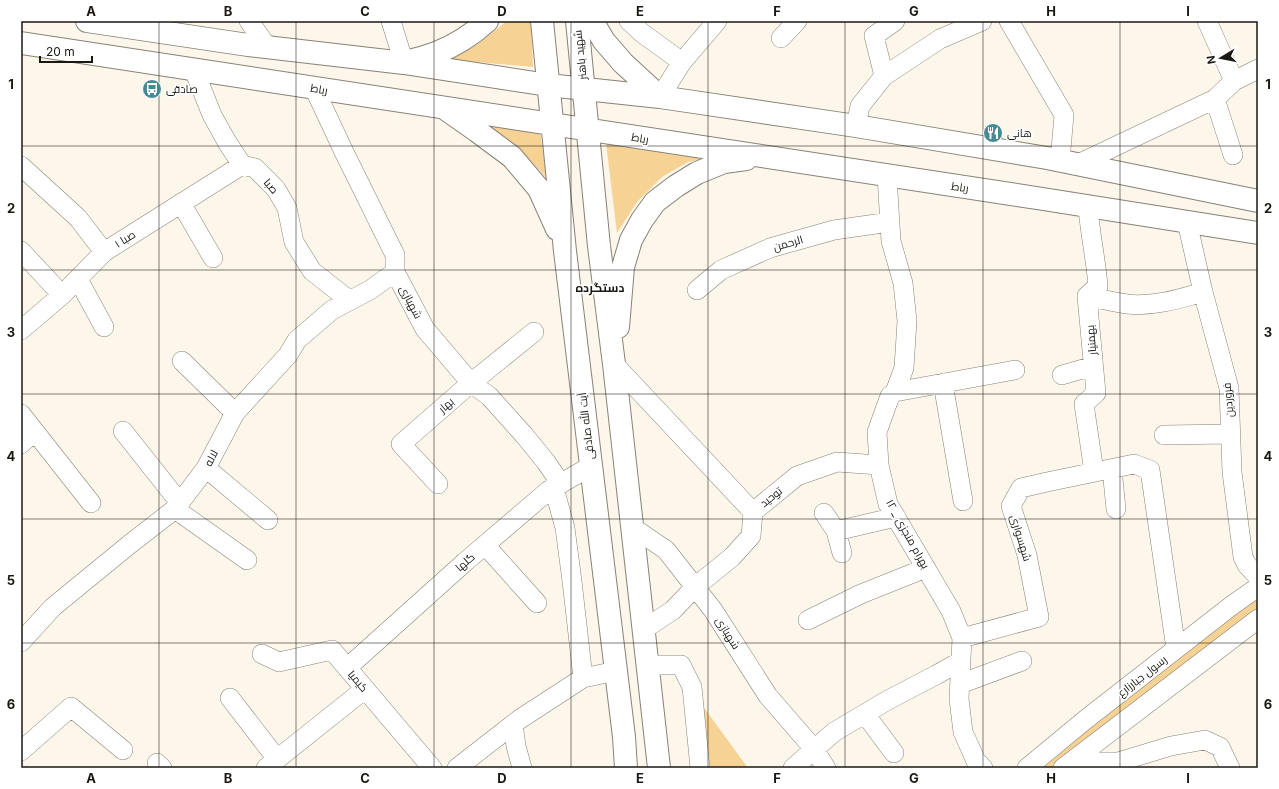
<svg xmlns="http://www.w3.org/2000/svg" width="1279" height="789" font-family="Inter,Cairo,sans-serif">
<rect width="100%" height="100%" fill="#fdf6ea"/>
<path fill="#f6d394" d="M507 21H531L533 67 442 59 463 53 480 42Z
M487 126 540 132 547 178 526 156 511 142Z
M606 143 712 157 688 162 662 177 637 202 617 233Z
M1258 595V610L1055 768H1037Z
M702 705 748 768H709Z"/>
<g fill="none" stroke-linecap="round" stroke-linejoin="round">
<defs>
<path id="minor" d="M249 21 268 48
M391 21 404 63
M629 21 642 33 682 62
M1009 21 1064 115 1060 161
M1207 21 1234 81
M781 38 797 21
M194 70 212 115 227 142 242 165 255 168 276 189 287 208 294 242 312 271 349 300
M884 76 874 36 895 21
M314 88 345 154 395 255V272L425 329 471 383 489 396 524 435 546 462 561 484
M660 97 682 62 717 21
M1215 99 1233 155
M856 126 860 106 884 76 940 39 982 21
M1078 164 1215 99 1234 81 1258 69
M21 166 78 218 104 252
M887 176 891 241 903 283 907 321 904 368 895 392 890 396 877 432 879 465 888 504 951 611 962 638 959 699 963 732 976 761 983 768
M181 203 213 258
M1088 207C1090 234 1096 260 1098 286L1087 296 1096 393 1084 404 1094 472
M1187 222 1203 292 1229 388 1232 472 1243 557 1247 565 1258 577
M21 251 62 295
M78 279 104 327
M697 290 721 270 770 248 834 230 890 222
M1087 296C1100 299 1114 302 1127 304 1153 307 1179 299 1203 292
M21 330 62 295 104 252 242 165
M182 361 235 413
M614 364 753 512
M1062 375 1093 366
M943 383 963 501
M895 392 1015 370
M21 414 91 503
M123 431 180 503
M1164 435 1230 434
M21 444 34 432
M206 468 268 520
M1112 469 1116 509
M438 484 401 444 471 383 534 332
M554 488 565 528 572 581 583 678
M175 509 247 560
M824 513 836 531 842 553
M632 527 666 550 713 610 768 696 814 749 826 768
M836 531 896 517
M485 545 537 603
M808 620 861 594 926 568
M643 630 673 610 695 587 732 557 751 536 753 512 797 476 837 462 879 465
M962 638 1039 617 1027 555 1011 506 1021 488 1047 482 1134 464 1150 470 1176 649
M21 642 53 607 130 544 175 509 206 468 235 413 288 355 297 340 332 310 370 290 395 272
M262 654 279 662 332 650 432 768
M647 665H681L692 687 700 768
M347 668 465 562 548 491 591 466
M960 684 1022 661
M230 698 277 759
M865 714 894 753
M513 724 516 746 522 768
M21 751 71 707 123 750
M1071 762H1118L1171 746 1205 740 1220 747 1230 768
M157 763 162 768
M266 768 365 689
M457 768 520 719 583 678 616 671
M793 768 834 732 888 700 936 675 961 661
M1027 768 1085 720 1231 606 1258 587
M1063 768 1258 619"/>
<path id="major" d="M87 21 248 45 404 63 548 85 660 97 856 126 1047 158 1258 201
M542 21 565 251 624 737 626 768
M577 21 599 246 614 364 659 768
M592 21 604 41 623 63 660 97
M21 43 1043 199 1258 233
M409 61C418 59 428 56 436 53 454 46 473 34 487 21
M447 110 477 131 512 157 539 189 557 229
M618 327 623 267 631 240 642 220 655 202 676 186 697 173 724 162 746 159"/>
</defs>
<use href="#minor" stroke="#888277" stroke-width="20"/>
<use href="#major" stroke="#888277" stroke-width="24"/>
<use href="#minor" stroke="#fff" stroke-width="19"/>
<use href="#major" stroke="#fff" stroke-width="22"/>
</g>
<path fill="none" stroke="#1a1814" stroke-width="1" stroke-opacity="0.55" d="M159 21V768M296 21V768M434 21V768M571 21V768M708 21V768M845 21V768M983 21V768M1120 21V768M21 146H1258M21 270H1258M21 394H1258M21 519H1258M21 643H1258"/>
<defs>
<symbol id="bus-disc" viewBox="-11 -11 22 22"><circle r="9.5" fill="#458b96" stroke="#fff"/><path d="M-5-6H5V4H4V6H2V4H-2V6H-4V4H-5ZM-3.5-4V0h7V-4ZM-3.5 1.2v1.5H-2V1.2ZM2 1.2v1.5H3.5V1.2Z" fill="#fff"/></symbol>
<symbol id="restaurant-disc" viewBox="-11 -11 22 22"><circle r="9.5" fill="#458b96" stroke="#fff"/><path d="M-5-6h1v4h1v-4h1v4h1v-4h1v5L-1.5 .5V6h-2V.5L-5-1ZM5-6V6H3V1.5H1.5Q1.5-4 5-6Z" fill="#fff"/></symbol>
</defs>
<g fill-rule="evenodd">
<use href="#bus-disc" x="141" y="78" width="22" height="22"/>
<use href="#restaurant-disc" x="982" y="122" width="22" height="22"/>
</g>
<g text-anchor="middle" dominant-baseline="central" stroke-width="3.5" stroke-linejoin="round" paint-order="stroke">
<g font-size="11" fill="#1a1814" stroke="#fff">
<text transform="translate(580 55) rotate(-96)">شهید باهنر</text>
<text transform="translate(319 89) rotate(9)">رباط</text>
<text transform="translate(640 138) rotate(9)">رباط</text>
<text transform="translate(271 186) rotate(49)">صبا</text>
<text transform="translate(960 187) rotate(8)">رباط</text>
<text transform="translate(125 239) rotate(-32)">صبا ۱</text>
<text transform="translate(788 243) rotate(-16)">الرحمن</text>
<text transform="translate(411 302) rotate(63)">شهبازی</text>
<text transform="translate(1091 340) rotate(-95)">بهمنیار</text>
<text transform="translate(1228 400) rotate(-95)">فروردین</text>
<text transform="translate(446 405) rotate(-41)">بهار</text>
<text transform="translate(586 426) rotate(-97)">آیت الله صادقی</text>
<text transform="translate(211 458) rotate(-62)">لاله</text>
<text transform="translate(771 497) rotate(-39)">توحید</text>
<text transform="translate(908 534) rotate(61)">۱۲ _ بهرام منجزی</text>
<text transform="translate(1021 538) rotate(73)">شهسواری</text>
<text transform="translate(465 562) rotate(-41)">گلها</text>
<text transform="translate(728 633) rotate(58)">شهبازی</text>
<text transform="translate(1142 676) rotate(-38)">رسول جبارزارع</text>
<text transform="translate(358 681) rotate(50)">کیمیا</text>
</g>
<g font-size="11" fill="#1a1814" stroke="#fff" text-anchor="start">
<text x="166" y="89">صادقی</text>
<text x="1007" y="133">هانی</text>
</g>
<g font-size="12" font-weight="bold" fill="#1a1814" stroke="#fff">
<text x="600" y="287">دستگرده</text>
</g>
</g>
<rect width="1279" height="789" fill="none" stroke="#ffffff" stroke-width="44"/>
<g transform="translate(1221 58) rotate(260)" stroke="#ffffff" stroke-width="3" paint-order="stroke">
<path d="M0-3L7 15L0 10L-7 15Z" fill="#1a1814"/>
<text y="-6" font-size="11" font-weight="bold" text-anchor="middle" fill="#1a1814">N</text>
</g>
<path d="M40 56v6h52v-6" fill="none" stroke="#1a1814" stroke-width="2"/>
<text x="46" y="56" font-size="12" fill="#1a1814" stroke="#ffffff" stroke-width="3" paint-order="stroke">20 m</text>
<rect x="22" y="22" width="1235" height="745" fill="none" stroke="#1a1814" stroke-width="1.5"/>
<g font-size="13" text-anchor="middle" font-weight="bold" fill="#1a1814">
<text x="91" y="16">A</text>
<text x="228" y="16">B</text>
<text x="365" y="16">C</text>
<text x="502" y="16">D</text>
<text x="640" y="16">E</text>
<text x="777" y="16">F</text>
<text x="914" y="16">G</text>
<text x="1051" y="16">H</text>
<text x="1188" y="16">I</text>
<text x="11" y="89">1</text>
<text x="1268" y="89">1</text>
<text x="11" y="213">2</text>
<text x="1268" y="213">2</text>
<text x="11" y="337">3</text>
<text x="1268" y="337">3</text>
<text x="11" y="461">4</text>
<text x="1268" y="461">4</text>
<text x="11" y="585">5</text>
<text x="1268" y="585">5</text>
<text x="11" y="709">6</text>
<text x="1268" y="709">6</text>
<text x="91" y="783">A</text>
<text x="228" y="783">B</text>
<text x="365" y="783">C</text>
<text x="502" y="783">D</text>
<text x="640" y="783">E</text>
<text x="777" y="783">F</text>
<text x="914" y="783">G</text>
<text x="1051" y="783">H</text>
<text x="1188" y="783">I</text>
</g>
</svg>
